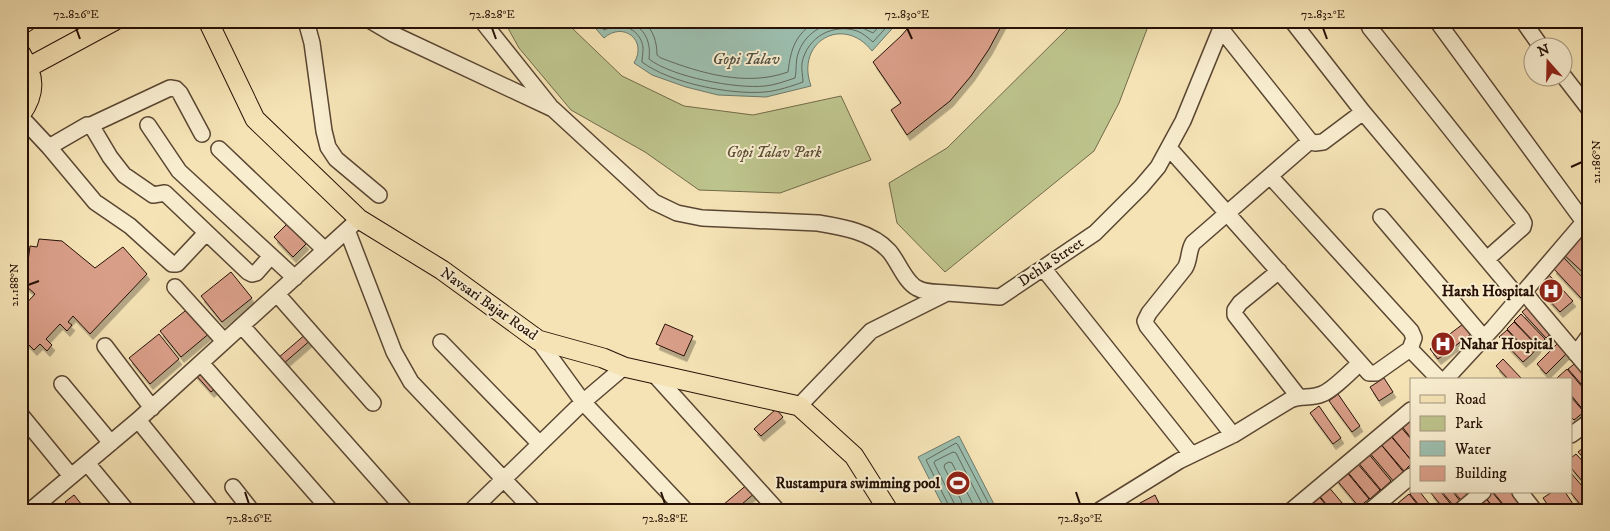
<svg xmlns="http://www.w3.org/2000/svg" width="1610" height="531" font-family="'IM FELL DW Pica',serif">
<defs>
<filter id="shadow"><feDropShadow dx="3" dy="5.5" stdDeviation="0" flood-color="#0004"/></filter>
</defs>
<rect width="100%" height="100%" fill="#f5e3b5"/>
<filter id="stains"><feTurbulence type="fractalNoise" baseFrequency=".004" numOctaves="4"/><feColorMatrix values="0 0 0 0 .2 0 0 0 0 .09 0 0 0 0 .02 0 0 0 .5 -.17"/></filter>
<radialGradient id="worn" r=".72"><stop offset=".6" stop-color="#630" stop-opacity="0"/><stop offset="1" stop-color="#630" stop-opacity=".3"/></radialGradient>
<path fill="#bdc38c" stroke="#726a49" d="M504 21H569L572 28 622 76 684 106 753 115 841 96 871 160 780 193 699 190 645 152 571 110 519 48Z
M1075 21H1150L1119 103 1094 151 945 272 897 223 889 183 947 148Z"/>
<path fill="#9cbeae" stroke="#6d796b" d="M589 21H899L872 51C843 14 795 42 811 86L766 97 718 95 686 87 652 75 634 63C648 40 623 21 604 38Z
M959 436 997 510H945L918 457Z"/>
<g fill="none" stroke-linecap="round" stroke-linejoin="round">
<path stroke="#62685a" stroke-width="1" d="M596 21 604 30C609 28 614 26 619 26 632 26 643 37 643 49 643 54 642 58 642 62 670 83 730 95 765 92 777 91 792 86 803 82 803 76 801 69 802 63 807 37 833 23 857 31 863 33 868 38 873 42L892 21
M629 21C645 29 651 41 649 59 672 77 736 89 765 86 775 85 786 81 795 78 797 69 795 60 799 51 806 32 828 20 847 22 857 24 864 29 873 33L884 21
M644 21C653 31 657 41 657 55L661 58C700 73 746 87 788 72 791 48 795 35 816 21
M949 510V506L926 460 956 443 958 445 992 510
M955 510 954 503 934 463 935 461 953 452 956 453 985 510
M963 510 961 500 944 467 945 464 949 462 952 463 976 510"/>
</g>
<path fill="#d99e88" stroke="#271106" filter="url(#shadow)" d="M914 21H1004L989 49 971 76 950 101 907 135 891 110 901 103 873 62 901 36Z
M1589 223V278L1561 252Z
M287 224 306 244 293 257 274 237Z
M39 239 62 241 95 268 123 247 147 274 90 334 73 316 68 322 72 325 67 331 60 324 46 339 52 345 47 351 40 344 34 350 21 337V309L35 294 25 285 30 246 37 247Z
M1564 258 1589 284V291L1581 298 1553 268Z
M231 272 252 298 222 322 201 296Z
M1549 275 1573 301 1560 312 1536 286Z
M1530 305 1554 331 1546 338 1522 312Z
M190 307 211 332 181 357 160 331Z
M1521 314 1545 339 1538 346 1514 321Z
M1467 321 1475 331 1438 359 1430 349Z
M1514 322 1538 347 1531 355 1507 329Z
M665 324 693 336 684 356 656 344Z
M1507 330 1531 355 1523 362 1499 337Z
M307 333 313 338 283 364 278 358Z
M159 334 179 359 150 384 129 358Z
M1559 342 1568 352 1546 374 1537 364Z
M1503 359 1523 380H1509L1496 366Z
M1578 361 1589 373V393L1568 369Z
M200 368 217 387 211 392 194 373Z
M1567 369 1589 395V407L1584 411 1571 395V380H1558L1557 378Z
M1384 378 1393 392 1379 401 1370 387Z
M1338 394 1360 426 1352 432 1329 401Z
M1571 397 1584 412 1574 420 1571 417Z
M1319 406 1341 438 1333 444 1310 413Z
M776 409 783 417 761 436 754 429Z
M1411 418V438L1400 424Z
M1399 425 1411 439V460L1389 433Z
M1389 434 1411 460V464L1404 471 1379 442Z
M1379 442 1405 474 1395 483 1368 451Z
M1589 443V464L1578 452Z
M1367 452 1391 481 1381 490 1357 461Z
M1576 454 1589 468V489L1571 468V458Z
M1356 462 1380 490 1370 499 1346 470Z
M1345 470 1369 499 1359 507 1335 478Z
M1571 473 1589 494V497L1580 504 1570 492H1571Z
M749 483 756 492 735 510H717Z
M1327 485 1348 510H1331L1317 493Z
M1412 492H1420L1434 510H1423L1410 494Z
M1430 492H1441L1453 507 1450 510H1445Z
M1442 492H1453L1460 501 1454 506Z
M1454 492H1465L1467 495 1461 500Z
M1488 492H1492L1507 510H1496L1484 496Z
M1493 492H1511L1526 510H1508Z
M1552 492H1565L1577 510H1551L1543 498Z
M1317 494 1330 510H1319L1310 499Z
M1409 494 1422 510H1391V509Z
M74 495 86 510H62L68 505 65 502Z
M1155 495 1162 510H1127Z
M1484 496 1495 510H1482L1476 502Z
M487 500 496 510H476Z
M1310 500 1318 510H1304L1302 507Z"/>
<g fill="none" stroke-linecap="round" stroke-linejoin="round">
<defs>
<path id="minor" d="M306 21 312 43 324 131 328 147 336 159 379 195
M371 21 393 34 553 109 654 202 677 213 702 218 818 223C842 227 872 232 889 251 898 261 905 282 917 288 925 293 937 292 947 293
M482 21 550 106
M1292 21 1363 112 1519 298
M1367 21 1370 28 1522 219 1524 223 1523 227 1487 259
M1437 21 1584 222
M1523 21 1542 48
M1221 29 1310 141 1315 143 1323 142 1363 112
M1562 74 1589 109
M21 117 49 147 95 202 130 226 172 264H177L206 233
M91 125 170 88 176 89 180 93 202 134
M148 125 179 171 295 278
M49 147 87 125H91L110 157 124 175 153 195 165 193 248 272 252 274 256 273 271 256
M1169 148 1369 373H1376L1410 349
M219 149 325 250
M1270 176 1411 331 1414 338 1410 349 1440 380
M1381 217 1484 338
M347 230 394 352 411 382 533 510
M1043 268 1191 454
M1279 271 1240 303 1235 310V315L1298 396
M175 287 224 341
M1524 292 1589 369
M277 294 373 403
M242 326 405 510
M538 340 583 402 685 510
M441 342 540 444
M105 346 152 408
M1576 354 1589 336
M201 363 330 510
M653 373 777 510
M1445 380 1494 327 1589 216
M62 384 111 443
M799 406 871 331 947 293 1000 297 1095 233 1141 187 1158 167 1183 121 1224 21
M21 415 71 476
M138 420 211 510
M1233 435 1147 326 1145 321 1149 313 1185 268C1190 260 1188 251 1193 243L1310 141
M1571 435 1589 422
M87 463 126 510
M233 487 251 510
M1520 492 1534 510
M31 510 138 420 359 219
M472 510 583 402 624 367
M1100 510 1179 461 1233 435 1290 400C1301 395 1311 399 1322 394 1333 390 1350 372 1360 363
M1292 510 1411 410
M1371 510 1411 476
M1461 510 1483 492"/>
<path id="major" d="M208 21 255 119 359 219 442 270 538 340 603 358 624 367 799 406 854 456 888 510
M21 25 27 21
M21 54C35 76 36 93 21 114
M29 67 114 21"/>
</defs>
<use href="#minor" stroke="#5a4632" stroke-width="18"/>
<use href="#major" stroke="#271106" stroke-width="21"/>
<use href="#minor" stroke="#f8edcf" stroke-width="15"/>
<use href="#major" stroke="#f5e3b5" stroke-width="19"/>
</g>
<path fill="none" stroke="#271106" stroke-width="2" d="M76 28 80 39M492 28 496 39M907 28 912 39M1323 28 1327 39M1571 167 1582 162M28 285 39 281M245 492 249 504M661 492 665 504M1076 492 1080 504"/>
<defs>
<symbol id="hospital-disc" viewBox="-11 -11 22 22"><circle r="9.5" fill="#8f2418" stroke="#f8edcf"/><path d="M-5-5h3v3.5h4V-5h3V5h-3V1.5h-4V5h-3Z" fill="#fff"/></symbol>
<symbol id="stadium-disc" viewBox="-11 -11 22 22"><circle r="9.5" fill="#8f2418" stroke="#f8edcf"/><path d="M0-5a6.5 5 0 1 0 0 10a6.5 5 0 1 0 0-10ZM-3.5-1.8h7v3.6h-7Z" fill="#fff"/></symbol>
</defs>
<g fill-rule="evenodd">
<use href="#hospital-disc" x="1537" y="277" width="28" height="28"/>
<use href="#hospital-disc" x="1429" y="330" width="28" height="28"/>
<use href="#stadium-disc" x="944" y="469" width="28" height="28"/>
</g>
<g text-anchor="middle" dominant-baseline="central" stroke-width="4" stroke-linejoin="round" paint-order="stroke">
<g font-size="15" font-style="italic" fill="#5c4f35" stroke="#f8edcf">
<text x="774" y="152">Gopi Talav Park</text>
</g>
<g font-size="15" fill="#271106" stroke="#f8edcf">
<text transform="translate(1051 262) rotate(-34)">Dehla Street</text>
<text transform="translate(489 304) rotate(35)">Navsari Bajar Road</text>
</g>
<g font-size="15" font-weight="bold" fill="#271106" stroke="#f8edcf" text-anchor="end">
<text x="1534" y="291">Harsh Hospital</text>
<text x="1460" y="344" text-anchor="start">Nahar Hospital</text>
<text x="940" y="483">Rustampura swimming pool</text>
</g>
<g font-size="16" font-style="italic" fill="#504e41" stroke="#f8edcf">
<text x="746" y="59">Gopi Talav</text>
</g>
</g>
<rect width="1610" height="531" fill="none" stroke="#f5e3b5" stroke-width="55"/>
<rect x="1410" y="378" width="162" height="115" fill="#f8edcf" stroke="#a4957f"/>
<rect x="1420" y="395" width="25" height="8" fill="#f5e3b5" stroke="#a4957f"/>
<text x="1455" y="404" font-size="15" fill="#271106">Road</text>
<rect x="1420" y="416" width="25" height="15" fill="#bdc38c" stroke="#a4957f"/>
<text x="1455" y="428" font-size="15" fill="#271106">Park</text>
<rect x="1420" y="441" width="25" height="15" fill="#9cbeae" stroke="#a4957f"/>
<text x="1455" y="454" font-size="15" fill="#271106">Water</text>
<rect x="1420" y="466" width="25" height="15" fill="#d99e88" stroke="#a4957f"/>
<text x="1455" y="478" font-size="15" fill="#271106">Building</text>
<g transform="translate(1548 62) rotate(340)"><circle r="24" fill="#f8edcf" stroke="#a4957f"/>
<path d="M0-4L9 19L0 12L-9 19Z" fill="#8f2418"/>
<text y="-8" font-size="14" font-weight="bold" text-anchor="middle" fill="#271106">N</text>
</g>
<rect x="28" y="28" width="1554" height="476" fill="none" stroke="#271106" stroke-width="2"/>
<g font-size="12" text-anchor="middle" fill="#271106">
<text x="76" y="18">72.826°E</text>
<text x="492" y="18">72.828°E</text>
<text x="907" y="18">72.830°E</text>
<text x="1323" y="18">72.832°E</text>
<text transform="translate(1596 162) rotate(-90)" y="4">21.186°N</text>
<text transform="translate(14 285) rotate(-90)" y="4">21.188°N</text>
<text x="249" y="522">72.826°E</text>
<text x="665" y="522">72.828°E</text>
<text x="1080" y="522">72.830°E</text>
</g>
<rect width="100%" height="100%" filter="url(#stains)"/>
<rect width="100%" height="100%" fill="url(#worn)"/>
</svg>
